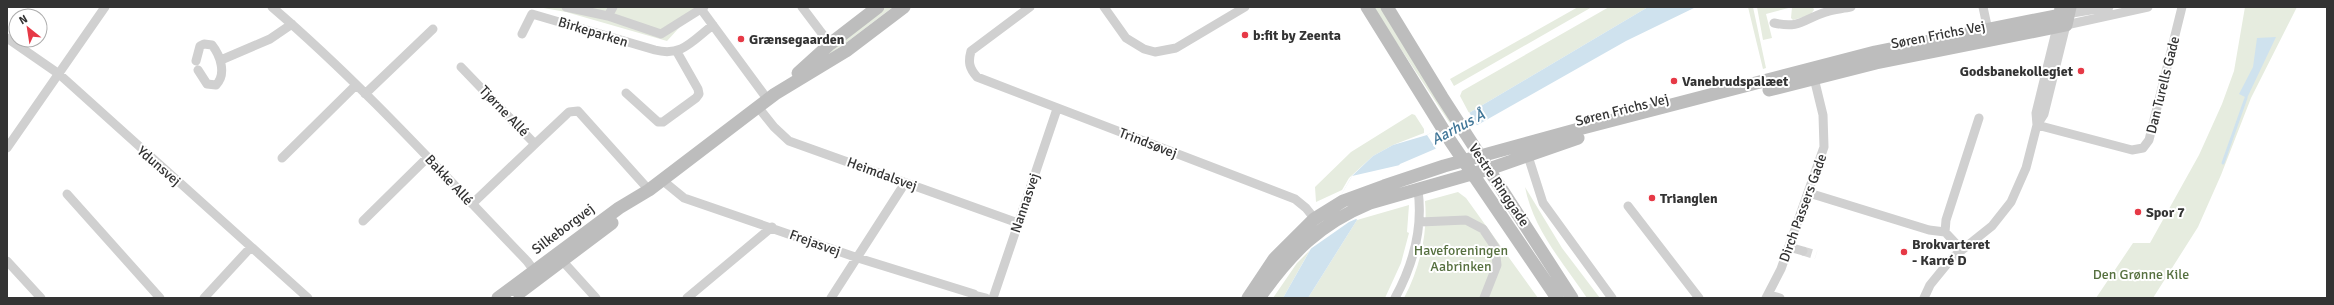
<svg xmlns="http://www.w3.org/2000/svg" width="2334" height="305" font-family="Signika,sans-serif">
<rect width="100%" height="100%" fill="#fff"/>
<path fill="#e6ecdf" d="M538 7H698L667 41 566 12Z
M886 7H893L843 45 820 60Z
M1373 7H1381L1455 129V131Z
M1578 7H1592L1454 86 1450 79Z
M1609 7H1648L1469 113 1460 96 1462 91Z
M1748 7H1753L1766 68 1763 69Z
M1757 7H1813L1814 10 1810 15 1793 20 1791 18 1792 7 1766 14 1772 38 1763 40Z
M2245 7H2297L2251 98 2221 175 2198 227 2153 298H2096L2133 243H2150L2199 155 2222 104 2234 71Z
M1412 114 1415 115 1424 129V133L1393 145 1373 156 1349 178 1342 190 1316 202 1315 187 1351 152Z
M1525 187 1562 248 1600 298H1587C1564 264 1533 229 1525 187Z
M1458 192 1466 198 1538 298H1404C1420 268 1428 233 1425 201Z
M1409 205 1407 232 1409 233 1401 263 1385 298H1308L1357 220Z
M1310 250 1283 298H1273L1297 263Z"/>
<path fill="#cfe2ee" d="M1648 7H1696L1626 41 1435 149 1400 164 1357 220 1308 298H1283L1352 176 1373 156 1393 145 1427 135 1469 113Z
M2276 37 2247 98 2239 94 2253 67 2257 38Z"/>
<path fill="#fff" d="M1469 112 1478 127 1436 149 1427 135Z
M1400 165 1358 220 1356 219 1349 222 1309 250 1352 176Z"/>
<g fill="none" stroke-linecap="round" stroke-linejoin="round">
<path stroke="#cfe2ee" stroke-width="3" d="M2223 163 2246 98"/>
<path stroke="#d6d6d6" stroke-width="9" stroke-dasharray="9 4.5" stroke-linecap="butt" d="M1803 251 1816 255"/>
<path stroke="#d0d0d0" stroke-width="9" d="M272 7C363 85 444 175 527 261L538 276
M566 7 608 16 661 34 704 7
M802 7 830 44
M1030 7 971 51C968 62 969 68 977 77L1295 199 1306 208 1318 223
M1104 7 1126 38 1144 49 1155 52 1176 48 1245 7
M1983 7 1989 35
M701 9 768 100
M608 16 613 7
M1774 23C1801 29 1803 19 1826 12 1833 9 1843 9 1851 7
M522 34 532 14 655 50C682 57 692 41 713 25
M7 38 59 74 308 298
M221 60 270 39 292 24
M196 61 200 46 204 44 212 45C220 55 227 74 216 85L207 84 198 70
M461 67 535 144 472 204
M626 93 658 122H663L696 98 699 94 698 89 677 52
M365 94 433 29
M758 107 774 127 789 141 1018 223
M2037 125 2132 150 2143 148 2149 140 2182 7
M2037 125 2036 113 2060 15 2109 7
M535 144 569 112 578 111 649 190
M7 148 105 7
M1528 156 1543 203 1612 298
M282 158 356 85
M662 180 684 198 858 258 974 294
M1809 193 1929 230 1945 232 1961 249
M67 194 160 298
M1628 206 1699 298
M363 221 428 157
M1420 222 1466 220 1483 229 1495 247 1497 265 1484 298
M1945 232 1946 220 1979 118
M1789 247 1803 251
M558 256 596 298
M7 261 41 298
M1769 295 1780 298
M978 296 986 298
M204 298 251 247
M687 298 772 227
M831 298 905 183
M993 298 1057 109
M1395 298C1413 265 1423 227 1418 190
M1766 298 1781 269 1824 147 1823 115 1813 74
M1924 298 1930 285 1952 258 1992 226 2011 202 2026 168 2037 125 2044 114 2066 25 2148 7"/>
<path stroke="#bdbdbd" stroke-width="13" d="M1367 7 1451 142 1557 298
M1387 7 1442 97 1572 298
M798 73 830 44 878 7
M1769 90 1876 63 2066 25 2070 7
M519 293 612 223
M498 298 619 208 649 190 775 94 846 51 904 7
M1248 298 1274 259 1314 219 1343 201 1384 186 1444 166 1575 130 1875 52 2060 15 2061 7
M1259 298C1291 253 1319 224 1370 203L1489 169 1578 138"/>
</g>
<g fill="#e63946" stroke="#fff" stroke-width="1.5">
<circle cx="1245" cy="35" r="4"/>
<circle cx="741" cy="39" r="4"/>
<circle cx="2081" cy="71" r="4"/>
<circle cx="1674" cy="81" r="4"/>
<circle cx="1652" cy="198" r="4"/>
<circle cx="2138" cy="212" r="4"/>
<circle cx="1904" cy="252" r="4"/>
</g>
<g text-anchor="middle" dominant-baseline="central" stroke-width="4" stroke-linejoin="round" paint-order="stroke">
<g font-size="14" fill="#333" stroke="#fff">
<text transform="translate(593 32) rotate(17)">Birkeparken</text>
<text transform="translate(1938 35) rotate(-11)">Søren Frichs Vej</text>
<text transform="translate(2163 85) rotate(-76)">Dan Turells Gade</text>
<text transform="translate(1622 110) rotate(-14)">Søren Frichs Vej</text>
<text transform="translate(504 111) rotate(46)">Tjørne Allé</text>
<text transform="translate(1148 143) rotate(21)">Trindsøvej</text>
<text transform="translate(159 166) rotate(41)">Ydunsvej</text>
<text transform="translate(882 174) rotate(20)">Heimdalsvej</text>
<text transform="translate(449 180) rotate(47)">Bakke Allé</text>
<text transform="translate(1499 185) rotate(56)">Vestre Ringgade</text>
<text transform="translate(1025 203) rotate(-71)">Nannasvej</text>
<text transform="translate(1803 208) rotate(-70)">Dirch Passers Gade</text>
<text transform="translate(563 229) rotate(-37)">Silkeborgvej</text>
<text transform="translate(815 243) rotate(20)">Frejasvej</text>
</g>
<g font-size="14" font-weight="bold" fill="#333" stroke="#fff" text-anchor="start">
<text x="1253" y="35">b:fit by Zeenta</text>
<text x="749" y="39">Grænsegaarden</text>
<text x="2073" y="71" text-anchor="end">Godsbanekollegiet</text>
<text x="1682" y="81">Vanebrudspalæet</text>
<text x="1660" y="198">Trianglen</text>
<text x="2146" y="212">Spor 7</text>
<text x="1912" y="244">Brokvarteret<tspan x="1912" dy="16">- Karré D</tspan></text>
</g>
<g font-size="14" fill="#56703f" stroke="#fff">
<text x="1461" y="250">Haveforeningen<tspan x="1461" dy="16">Aabrinken</tspan></text>
<text x="2141" y="274">Den Grønne Kile</text>
</g>
<g font-size="15" font-style="italic" fill="#3f7597" stroke="#fff">
<text transform="translate(1458 127) rotate(-28)">Aarhus Å</text>
</g>
</g>
<rect width="2334" height="305" fill="none" stroke="#333333" stroke-width="16"/>
<g transform="translate(28 28) rotate(330)"><circle r="19" fill="#ffffff" stroke="#adadad"/>
<path d="M0-3L7 15L0 10L-7 15Z" fill="#e63946"/>
<text y="-6" font-size="11" font-weight="bold" text-anchor="middle" fill="#333333">N</text>
</g>
</svg>
